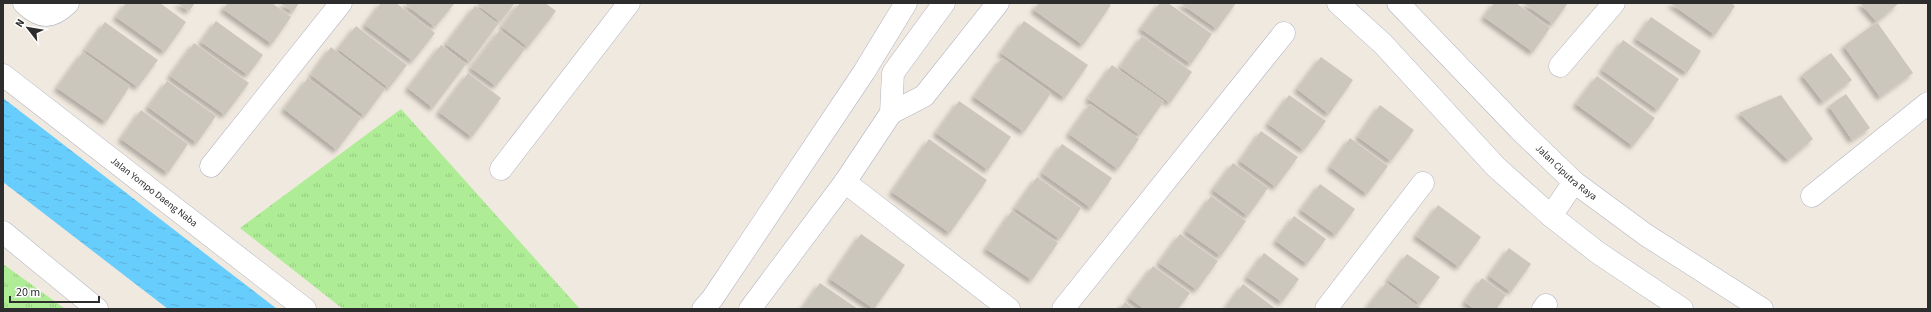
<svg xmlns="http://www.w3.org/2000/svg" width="1931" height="312" font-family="'Source Sans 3',sans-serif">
<defs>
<pattern id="grass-tufts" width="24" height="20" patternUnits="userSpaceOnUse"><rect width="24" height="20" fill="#afec96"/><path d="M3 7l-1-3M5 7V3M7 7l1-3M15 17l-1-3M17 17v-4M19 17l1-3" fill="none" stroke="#97cb82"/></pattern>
<pattern id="water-ripples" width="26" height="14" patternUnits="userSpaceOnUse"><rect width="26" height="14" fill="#67cdfc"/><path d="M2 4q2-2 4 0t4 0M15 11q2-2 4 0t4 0" fill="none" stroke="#5ab0d8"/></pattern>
<filter id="shadow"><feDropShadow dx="-3.5" dy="3.5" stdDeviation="2" flood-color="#0004"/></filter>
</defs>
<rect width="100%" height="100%" fill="#f0e9df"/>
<path fill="url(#grass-tufts)" d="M401 109 580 309H343L240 228Z
M3 264 64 308 66 309H3Z"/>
<path fill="url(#water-ripples)" d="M3 98 277 309H168L3 182Z"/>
<path fill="#cbc7bd" filter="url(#shadow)" d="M126 3H160L186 22 165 52 116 17Z
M177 3H195L189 11Z
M228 3H272L291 17 272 44 223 9Z
M280 3H299L293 12Z
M381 3H396L435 33 413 61 365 25Z
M404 3H453L454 4 435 27Z
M480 3H515L500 22 478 5Z
M520 3H545L556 11 528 47 502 27Z
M1039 3H1108L1111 5 1083 45 1034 10Z
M1160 3H1168L1212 34 1191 64 1141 29Z
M1180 3H1236L1217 29Z
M1494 3H1516L1550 28 1533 52 1484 17Z
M1523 3H1568L1553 24Z
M1670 3H1731L1735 6 1715 35Z
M1860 3H1899L1877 22Z
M475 6 498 24 470 62 446 44Z
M1651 17 1701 51 1687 73 1636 39Z
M216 21 263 55 248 75 201 42Z
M1024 21 1088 65 1065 98 1001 53Z
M105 22 158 60 138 87 85 50Z
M1877 22 1913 73 1880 97 1844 46Z
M356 26 407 65 389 88 338 49Z
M500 30 525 49 496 86 471 68Z
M1142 36 1192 72 1170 103 1120 67Z
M1623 40 1679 79 1658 110 1602 70Z
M194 43 249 83 225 115 170 76Z
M441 45 466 64 433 108 408 88Z
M331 47 385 89 365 116 311 75Z
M83 52 130 86 106 122 57 88Z
M1831 53 1852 80 1823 102 1802 75Z
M1321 57 1353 80 1329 114 1297 89Z
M1002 58 1051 93 1024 132 974 97Z
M1112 65 1164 101 1140 135 1088 99Z
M468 73 501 98 472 137 439 112Z
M1597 76 1655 118 1633 146 1576 104Z
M308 78 361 118 337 150 284 109Z
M167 81 216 116 197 143 148 107Z
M1846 94 1870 128 1852 140 1829 106Z
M1289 95 1326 121 1304 150 1268 124Z
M1781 95 1813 139 1788 160 1739 113Z
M959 101 1011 137 988 170 936 133Z
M1090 104 1139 139 1118 169 1069 134Z
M1380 105 1414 130 1391 161 1358 137Z
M141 110 188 144 168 173 121 139Z
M1261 131 1298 157 1276 187 1240 161Z
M1350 138 1388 166 1367 194 1330 167Z
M929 139 987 180 950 233 892 192Z
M1062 144 1112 178 1091 208 1042 173Z
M1233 163 1268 188 1248 216 1213 190Z
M1037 177 1081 208 1060 239 1015 208Z
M1320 184 1355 209 1336 235 1301 210Z
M1211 196 1246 221 1221 256 1186 231Z
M1438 205 1481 237 1459 267 1416 236Z
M1012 211 1058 243 1032 280 986 249Z
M1294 216 1326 239 1307 264 1276 241Z
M861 234 905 265 874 309 830 279Z
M1180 234 1218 261 1197 290 1159 263Z
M1509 248 1531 264 1511 292 1489 276Z
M1264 253 1299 279 1282 302 1247 277Z
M1407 254 1440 277 1420 304 1388 280Z
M1153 266 1190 293 1178 309H1144L1129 298Z
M1482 278 1506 295 1496 309H1474L1465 302Z
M820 283 858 309H802Z
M1386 283 1422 309H1366Z
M1243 284 1276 309H1225Z
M1125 302 1134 309H1120Z"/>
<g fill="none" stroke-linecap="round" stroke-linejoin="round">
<defs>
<g id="minor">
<path d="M24 3C40 19 52 19 68 3"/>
<path d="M1338 3 1383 44 1496 167 1551 216 1597 252 1682 309"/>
<path id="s1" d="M1398 3 1519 129 1574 182 1646 235 1762 309"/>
<path d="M1560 66 1614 3"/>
<path id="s2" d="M3 75 305 309"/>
<path d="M891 113 924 96 998 3"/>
<path d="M211 166 341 3"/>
<path d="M501 169 629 3"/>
<path d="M845 182 1009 309"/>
<path d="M1812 196 1928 103"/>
<path d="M1551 216 1574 182"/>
<path d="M3 232 97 309"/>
<path d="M703 309 712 299 864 72 906 3"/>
<path d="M750 309 845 182 891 113 893 73 944 3"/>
<path d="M1063 309 1284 33"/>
<path d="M1326 309 1423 183"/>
<path d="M1543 309 1546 305"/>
</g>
</defs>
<use href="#minor" stroke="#b2b4c2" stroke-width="23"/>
<use href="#minor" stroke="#fff" stroke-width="22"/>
</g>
<g text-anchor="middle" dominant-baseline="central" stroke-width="3" stroke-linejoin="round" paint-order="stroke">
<g font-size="10" fill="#2d2d2d" stroke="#fff">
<text stroke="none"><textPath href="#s1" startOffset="239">Jalan Ciputra Raya</textPath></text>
<text stroke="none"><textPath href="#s2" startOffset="191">Jalan Yompo Daeng Naba</textPath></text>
</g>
</g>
<rect width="1931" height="312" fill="none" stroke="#2d2d2d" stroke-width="8"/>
<g transform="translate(28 28) rotate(301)" stroke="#ffffff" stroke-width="3" paint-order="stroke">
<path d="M0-3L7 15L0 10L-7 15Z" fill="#2d2d2d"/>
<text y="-6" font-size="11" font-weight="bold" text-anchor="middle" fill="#2d2d2d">N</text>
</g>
<path d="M10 296v6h89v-6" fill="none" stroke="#2d2d2d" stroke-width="2"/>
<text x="16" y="296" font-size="12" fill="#2d2d2d" stroke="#ffffff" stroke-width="3" paint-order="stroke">20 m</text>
</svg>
